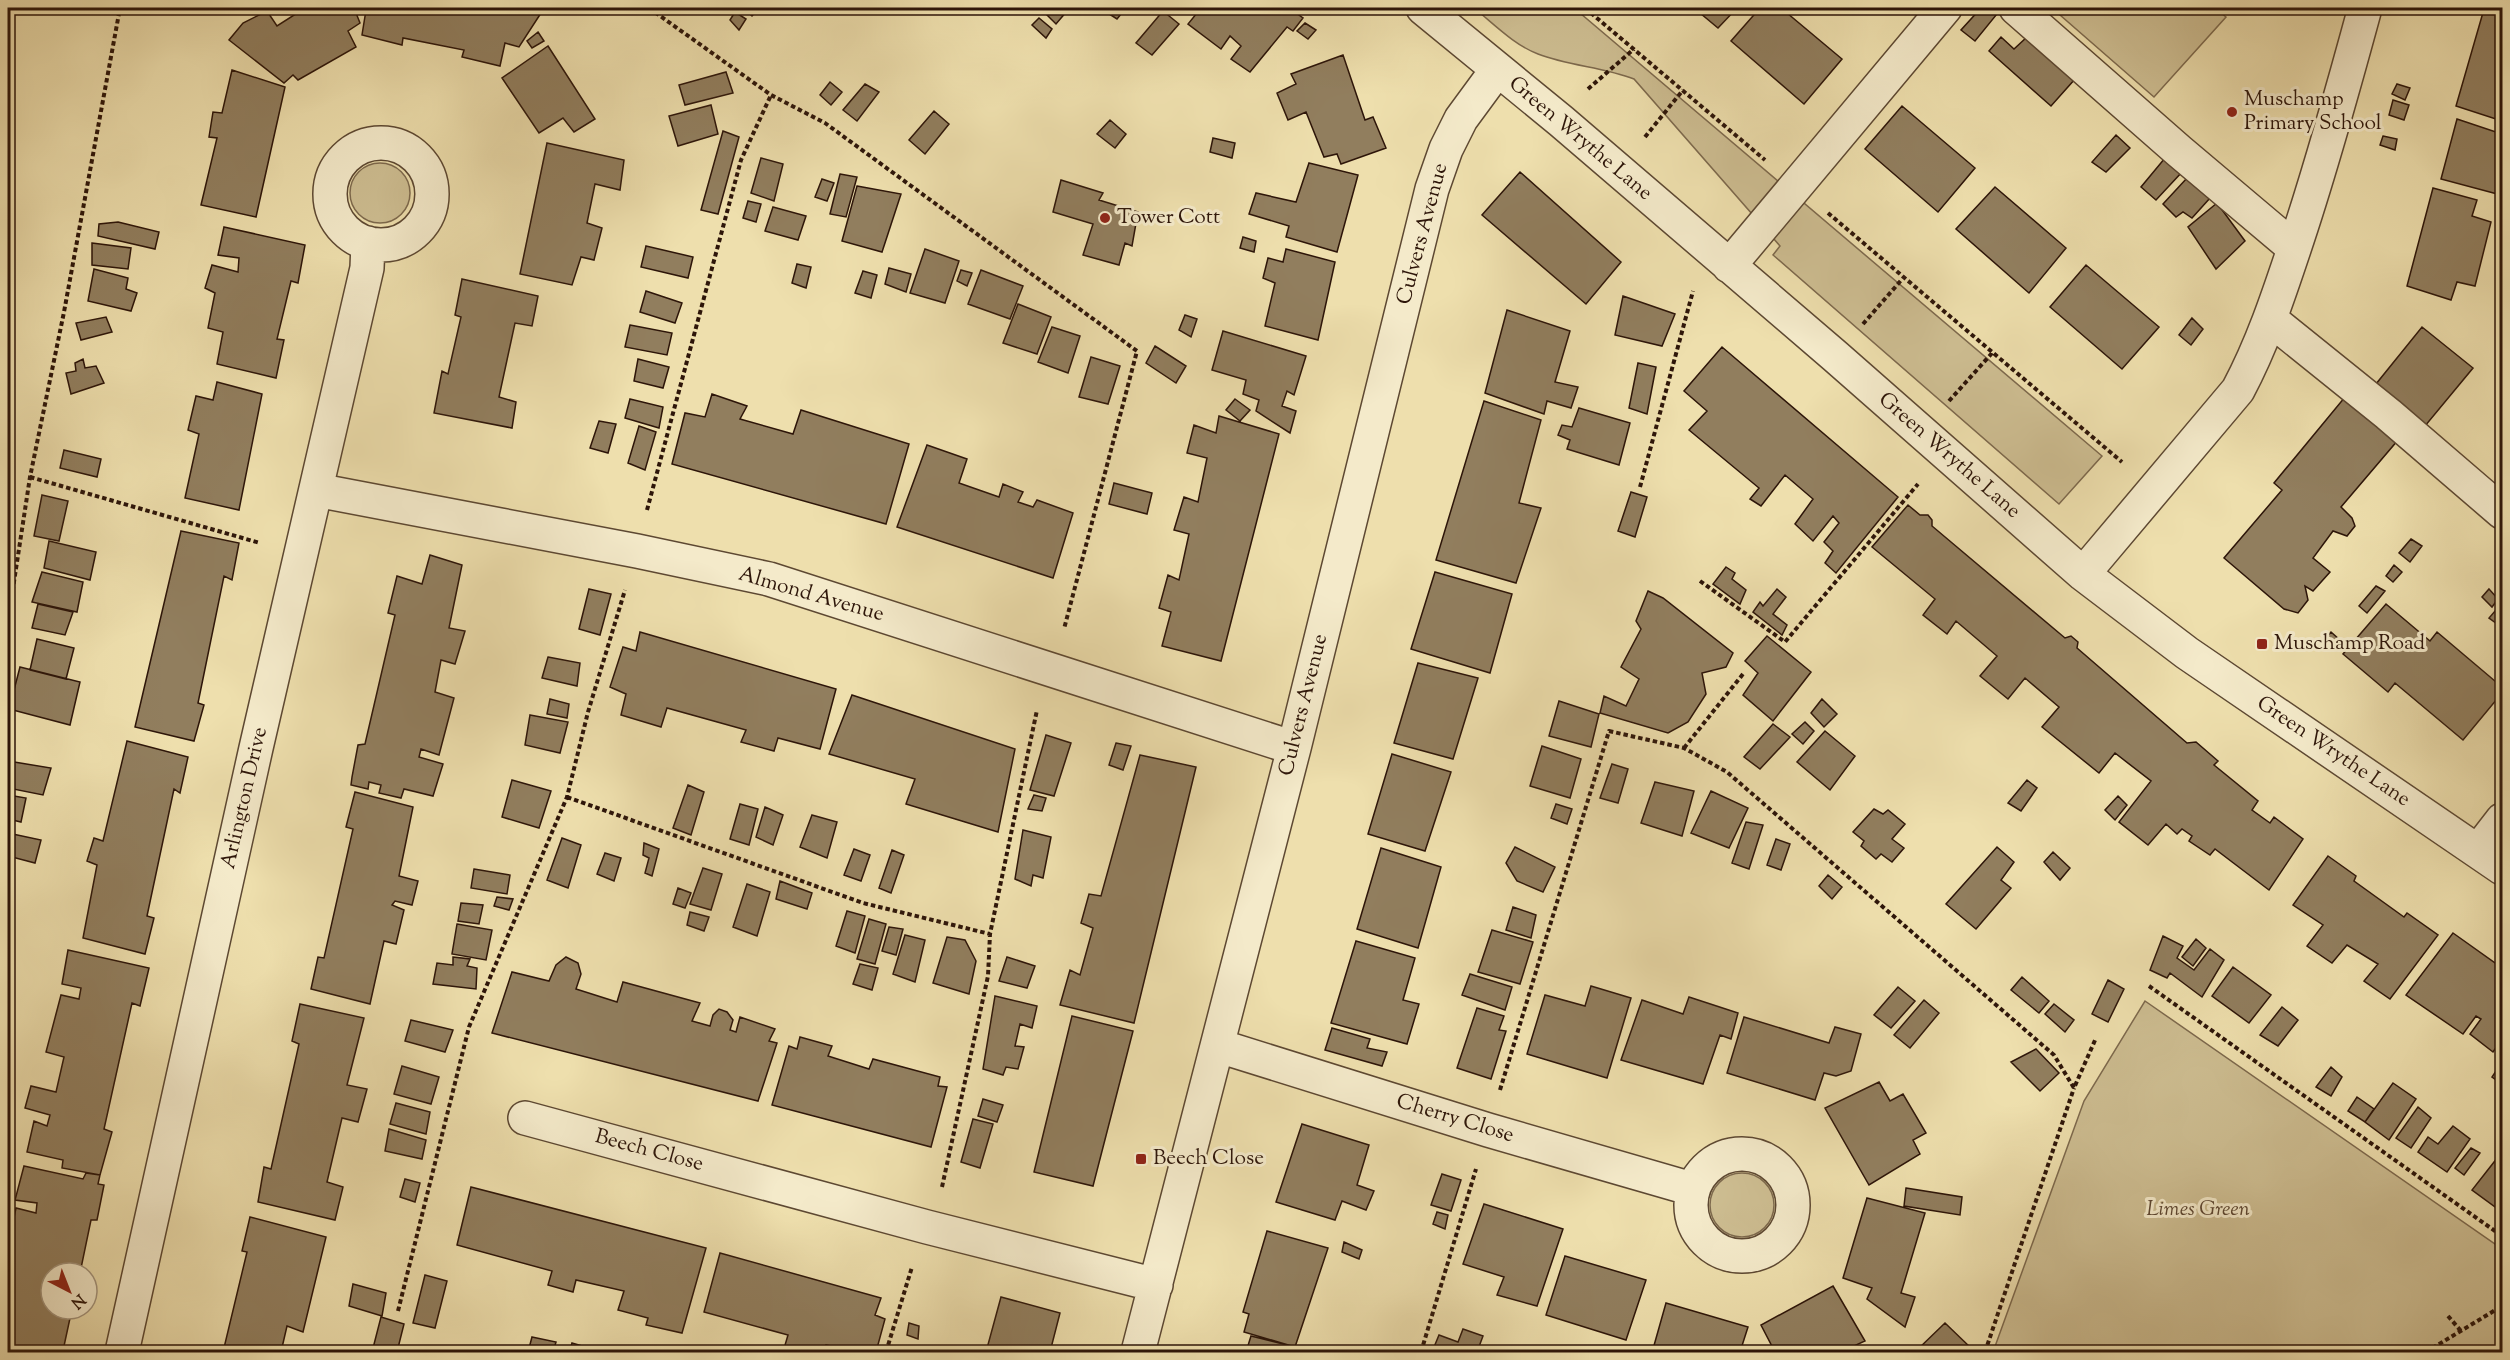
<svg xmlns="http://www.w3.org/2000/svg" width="2510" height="1360" font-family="'Sorts Mill Goudy',serif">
<rect width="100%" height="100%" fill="#eedfad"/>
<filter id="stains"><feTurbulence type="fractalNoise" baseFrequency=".00333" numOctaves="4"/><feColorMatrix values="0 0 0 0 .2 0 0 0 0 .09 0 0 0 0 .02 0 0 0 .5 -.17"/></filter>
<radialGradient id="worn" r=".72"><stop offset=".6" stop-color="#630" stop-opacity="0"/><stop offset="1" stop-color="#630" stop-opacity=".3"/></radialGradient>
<path fill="#cdbd91" stroke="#7d694d" stroke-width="1.5" d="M1474 8H1574L2102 456 2059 504 1773 255 1780 246 1634 79C1603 67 1569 66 1538 54 1514 45 1494 24 1474 8Z
M2052 8H2215L2226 17 2154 97Z
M350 193a30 30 0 1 1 60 0a30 30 0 1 1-60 0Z
M2145 1001 2502 1249V1352H1993L2084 1101Z
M1710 1205a32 32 0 1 1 64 0a32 32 0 1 1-64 0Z"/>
<path fill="#917e5e" stroke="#2d1509" stroke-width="1.5" d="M305 8H354L360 23 348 31 356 47 298 80 293 75 284 83 229 40 243 23 267 11 277 26Z
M356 8H529L541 13 519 47 505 43 500 66 462 57 464 50 403 38 402 45 362 35 366 10Z
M743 8H759L752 16Z
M1046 8H1063L1067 11 1056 24 1043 11Z
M1105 8H1126L1117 19 1103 10Z
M1138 8H1152L1146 14Z
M1201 8H1278L1285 13 1289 8 1303 18 1293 31 1287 27 1250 72 1231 59 1241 46 1230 36 1221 49 1188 24Z
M1694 8H1737L1718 28Z
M1760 8H1781L1842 59 1804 104 1731 41Z
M1981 8H1989L1997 14 1975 41 1961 30Z
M2484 9 2502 15V121L2456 106Z
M1163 11 1179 24 1152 55 1136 43Z
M735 12 746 19 739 30 730 20Z
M1039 18 1052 29 1046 38 1032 25Z
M1305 23 1316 30 1308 39 1297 31Z
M538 32 544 41 532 48 527 41Z
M2001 37 2014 49 2027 37 2075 79 2051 106 1989 51Z
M548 46 595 119 574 132 563 118 539 133 502 78Z
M1343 55 1365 120 1373 117 1386 148 1341 164 1337 154 1324 157 1306 112 1288 120 1277 93 1296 84 1291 74Z
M232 70 285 87 256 217 201 205 217 138 209 137 213 112 222 113Z
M726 72 733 93 685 105 679 85Z
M830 82 842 92 831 105 820 95Z
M865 84 879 92 857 121 843 110Z
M2397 84 2410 88 2405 100 2392 94Z
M2393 100 2409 105 2404 120 2389 115Z
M711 105 718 134 678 146 669 116Z
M1902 106 1975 168 1938 212 1865 149Z
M934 111 949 124 925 154 909 140Z
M2457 119 2502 134 2501 195 2441 179Z
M1110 120 1126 134 1115 148 1097 134Z
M723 131 739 137 718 214 701 210Z
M2116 135 2130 148 2106 172 2092 162Z
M2383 136 2397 139 2395 150 2380 145Z
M1213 138 1235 143 1232 158 1210 152Z
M547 143 624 160 620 190 595 184 587 223 602 228 594 260 581 257 572 285 520 274Z
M761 158 783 164 774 201 751 193Z
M2165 158 2182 172 2156 200 2141 187Z
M1309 163 1358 175 1337 252 1286 237 1289 226 1249 214 1256 193 1296 202Z
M1520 172 1621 262 1586 304 1482 215Z
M840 174 857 177 846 217 830 214Z
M2187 178 2210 198 2192 218 2183 212 2176 217 2163 204Z
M822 179 834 183 827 201 815 197Z
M1061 180 1103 193 1099 200 1138 212 1132 246 1125 243 1119 265 1083 255 1093 224 1053 212Z
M857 186 901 194 882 252 842 241Z
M1995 187 2066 248 2029 293 1956 229Z
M2433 188 2477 200 2472 216 2491 222 2475 286 2457 282 2451 300 2407 286Z
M748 201 761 204 756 222 743 218Z
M2217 203 2245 241 2216 269 2188 227Z
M773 207 806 216 798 240 765 231Z
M118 222 159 232 155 249 98 236 99 224Z
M224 227 305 245 298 283 291 281 277 339 284 340 276 378 217 364 223 332 208 328 215 293 205 288 212 265 238 272 239 258 218 255Z
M1243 237 1256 241 1254 252 1240 248Z
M92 243 131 248 128 269 92 265Z
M646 246 693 257 688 278 641 267Z
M925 249 959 261 945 303 910 293Z
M1286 249 1335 262 1318 340 1265 326 1275 283 1263 278 1268 258 1283 262Z
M797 264 811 267 806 288 792 283Z
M2086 265 2159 327 2122 369 2050 307Z
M889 268 911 274 906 292 885 284Z
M94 269 128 278 126 289 137 293 131 311 88 301Z
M961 270 972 273 967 286 957 281Z
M981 270 1023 286 1010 319 968 304Z
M863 271 877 275 871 298 855 293Z
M462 279 538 296 532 326 515 323 499 397 516 402 512 428 434 413 442 371 448 374 461 317 455 315Z
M646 291 682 303 675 323 640 312Z
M1623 296 1675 314 1662 346 1615 335Z
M1018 304 1051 317 1037 354 1003 343Z
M1507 310 1570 331 1555 382 1578 387 1571 408 1547 401 1544 414 1485 393Z
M1185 315 1197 319 1191 337 1179 330Z
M106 317 112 332 81 340 76 323Z
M2192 318 2203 329 2191 345 2179 335Z
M630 325 672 333 667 355 625 347Z
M1052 327 1080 336 1068 373 1038 362Z
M2422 327 2473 368 2425 426 2376 384Z
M1223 331 1306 356 1294 395 1287 391 1282 406 1296 411 1290 433 1256 411 1259 400 1243 394 1246 380 1212 370Z
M1155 346 1186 366 1176 383 1146 363Z
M1722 347 1898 497 1836 573 1825 563 1833 551 1824 542 1839 523 1833 516 1813 541 1795 524 1813 499 1785 475 1761 506 1750 499 1759 488 1689 430 1707 411 1684 391Z
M1091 357 1120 366 1108 404 1079 397Z
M83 359 85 368 96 366 104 383 71 394 66 373 76 371 75 363Z
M638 359 669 367 663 388 634 381Z
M1638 363 1656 367 1647 414 1629 408Z
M217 382 262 394 239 510 185 498 199 434 188 430 196 396 213 400Z
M712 394 747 406 740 419 793 434 801 410 909 444 886 524 672 464 685 413 705 417Z
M2345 397 2398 440 2341 507 2352 518 2355 526 2347 536 2333 531 2313 558 2330 572 2313 591 2305 586 2308 600 2298 613 2284 609 2224 558 2282 490 2274 483Z
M630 399 663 407 659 428 625 418Z
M1235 399 1250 410 1240 421 1226 410Z
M1484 401 1541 420 1519 503 1541 508 1516 583 1436 560Z
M1579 408 1630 423 1619 465 1567 449 1570 440 1558 435 1562 425 1572 427Z
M1219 416 1279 434 1221 661 1162 646 1171 612 1159 608 1168 575 1179 580 1189 534 1174 530 1184 497 1198 502 1207 458 1187 453 1194 425 1216 433Z
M599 421 616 424 608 453 590 448Z
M639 426 656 432 645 470 628 463Z
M927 445 967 459 959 483 999 497 1003 484 1023 492 1018 502 1033 507 1037 500 1073 513 1053 578 897 527Z
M64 450 101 459 97 477 60 468Z
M1114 483 1152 493 1147 514 1109 504Z
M1631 492 1647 497 1635 537 1618 531Z
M42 495 68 501 59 541 34 536Z
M1908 505 1920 515H1928L1932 520V526L2065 638 2071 636 2078 642 2077 648 2187 743 2196 742 2218 761 2214 765 2258 801 2252 810 2270 823 2274 817 2303 839 2269 890 2215 849 2210 855 2189 841 2192 836 2182 829 2177 834 2166 824 2148 845 2119 822 2151 781 2115 753 2099 773 2042 727 2059 707 2025 678 2008 699 1980 676 1997 656 1956 621 1947 634 1923 615 1935 599 1872 547Z
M181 531 239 543 232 580 224 576 198 703 204 705 194 741 135 727Z
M2411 539 2422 546 2410 562 2399 553Z
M49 541 96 552 90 580 44 568Z
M430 555 462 565 449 628 465 631 455 664 441 660 435 692 454 698 439 755 421 749 419 757 443 764 433 796 404 789 401 798 379 793 381 785 369 782 368 789 351 785 352 777 358 745 365 744 395 615 388 613 397 576 422 584Z
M2394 565 2402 572 2393 582 2386 576Z
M1726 567 1735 573 1732 579 1746 590 1740 604 1713 584Z
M42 572 83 582 77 612 32 602Z
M1435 572 1512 594 1490 673 1411 649Z
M2376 586 2385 591 2367 613 2359 606Z
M589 589 611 594 600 635 579 629Z
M1777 589 1786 597 1773 614 1787 625 1782 635 1753 612 1760 602 1763 606Z
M2489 589 2498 599 2492 607 2482 597Z
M1648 591 1663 598 1733 653 1726 667 1702 673 1706 694 1688 722 1668 733 1600 713 1604 696 1626 706 1639 679 1621 667 1641 629 1636 621Z
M2502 603V623L2500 626 2489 618Z
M38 604 73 612 65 635 32 628Z
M2386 604 2430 641 2437 632 2502 687V693L2463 740 2395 683 2388 692 2343 654Z
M640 632 836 689 820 749 778 738 774 751 741 742 746 730 667 708 661 727 621 715 626 694 610 687 623 647 636 651Z
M2331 632 2341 641 2336 650 2325 639Z
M1767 636 1811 672 1773 721 1743 695 1758 673 1745 661Z
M37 639 74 648 66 679 30 670Z
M548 657 580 663 577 686 542 678Z
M1418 663 1478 678 1453 759 1394 743Z
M20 667 80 682 70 725 9 709Z
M852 695 1015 749 998 832 906 804 915 779 829 754Z
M550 699 569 704 567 718 547 714Z
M1822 699 1837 714 1824 727 1811 713Z
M1559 701 1599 714 1591 747 1549 736Z
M530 715 568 722 560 753 525 745Z
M1805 722 1814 731 1803 744 1792 734Z
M1773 724 1790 737 1760 769 1744 757Z
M1825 731 1855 756 1830 790 1797 762Z
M1046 735 1071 743 1054 796 1030 790Z
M127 741 188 757 180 793 174 789 147 916 154 918 145 954 83 938 97 865 87 861 94 838 103 841Z
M1116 743 1131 746 1123 770 1109 765Z
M1542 746 1581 759 1570 798 1530 786Z
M1392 754 1451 772 1425 851 1368 834Z
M1140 755 1196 767 1134 1023 1060 1005 1070 970 1080 975 1093 928 1081 923 1089 894 1101 896Z
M8 761 51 768 43 795 8 788Z
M1612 764 1628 769 1618 803 1600 798Z
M512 780 551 791 539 828 502 817Z
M2027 780 2037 788 2021 811 2008 803Z
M1655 782 1694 791 1682 836 1641 823Z
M688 785 704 792 691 835 673 828Z
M1711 791 1748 808 1729 848 1691 833Z
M355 792 413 807 399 876 418 881 412 905 395 901 392 905 404 910 396 944 384 941 370 1004 311 989 318 957 324 958 353 829 346 827Z
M8 795 26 798 21 822 8 819Z
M1034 795 1046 798 1042 811 1028 809Z
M2118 796 2127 805 2115 820 2105 810Z
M740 804 758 809 749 845 730 839Z
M1556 804 1572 809 1567 824 1551 818Z
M765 807 783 815 773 845 756 837Z
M1874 809 1883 814 1888 810 1905 824 1892 839 1904 848 1892 862 1881 854 1876 859 1861 846 1864 841 1853 832Z
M812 815 837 822 827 858 800 847Z
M1746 822 1763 825 1749 869 1732 863Z
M1023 830 1051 837 1043 878 1033 875 1031 886 1015 879Z
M8 833 41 840 35 863 8 856Z
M562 838 581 845 568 888 547 880Z
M1776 839 1790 844 1781 870 1767 865Z
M644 843 659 849 652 876 645 873 649 858 643 855Z
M1515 847 1555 867 1543 892 1517 881 1506 863Z
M1997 847 2014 862 2001 880 2011 888 1976 929 1946 904Z
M1381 848 1441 867 1418 948 1357 929Z
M854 849 870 855 861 881 844 875Z
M892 850 904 855 891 893 879 888Z
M2053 852 2070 868 2060 880 2044 862Z
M605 853 621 858 614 881 597 874Z
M2328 856 2356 876 2354 881 2404 917 2407 913 2438 935 2390 999 2364 981 2378 964 2347 945 2332 963 2307 946 2323 925 2293 905Z
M703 868 722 874 711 910 690 904Z
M474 869 510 875 507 894 471 888Z
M1828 875 1842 887 1832 899 1819 886Z
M780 881 812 893 807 909 776 899Z
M747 884 770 892 757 936 733 927Z
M678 888 691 893 685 908 673 904Z
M497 897 513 899 509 910 494 906Z
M461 903 483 905 479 924 458 921Z
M1513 907 1536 915 1531 938 1506 930Z
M847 911 865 916 855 953 836 946Z
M690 912 709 917 704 931 687 925Z
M869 919 886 924 875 964 857 959Z
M457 924 492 930 486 960 452 954Z
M889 927 903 929 896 955 882 951Z
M1492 930 1533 942 1520 984 1478 972Z
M2453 933 2502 968V1039L2493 1052 2470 1034 2481 1019 2476 1016 2463 1034 2406 995Z
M905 935 925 940 915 982 893 974Z
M8 936 12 937 8 965Z
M2163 936 2183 946 2177 958 2194 970 2210 949 2224 960 2202 997 2170 973 2167 978 2150 970Z
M947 937 965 940 976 961 969 994 933 983Z
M2196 939 2206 948 2193 966 2182 957Z
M1356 941 1415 958 1403 1000 1419 1004 1407 1044 1331 1023Z
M68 950 149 968 140 1006 132 1003 104 1129 112 1132 100 1175 62 1168 63 1160 27 1152 34 1121 47 1126 50 1115 25 1108 31 1086 56 1092 64 1057 46 1052 61 995 79 999 81 988 62 984Z
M453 957 470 959 467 966 477 968 476 989 433 984 437 963 453 965Z
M566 957 578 963 581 974 576 989 617 1002 623 982 700 1003 692 1021 710 1026 713 1015 719 1009 727 1012 733 1020 730 1030 736 1032 740 1017 775 1029 769 1041 777 1043 758 1101 492 1033 512 972 549 981 556 965Z
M1007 957 1035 966 1027 988 999 981Z
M860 964 878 968 872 990 853 984Z
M2233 967 2271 995 2249 1023 2212 996Z
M1470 974 1512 987 1505 1010 1462 995Z
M2022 977 2049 1001 2039 1013 2011 990Z
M2108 980 2124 989 2108 1022 2092 1014Z
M1591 986 1631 998 1607 1078 1527 1054 1545 995 1585 1006Z
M1898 987 1915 1001 1891 1028 1874 1015Z
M995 996 1037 1006 1032 1028 1020 1024 1015 1046 1024 1047 1018 1069 1006 1067 1003 1075 983 1069Z
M1689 997 1738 1013 1731 1039 1720 1035 1703 1084 1621 1060 1642 1000 1683 1014Z
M1924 1000 1939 1013 1910 1048 1894 1035Z
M300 1004 364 1018 347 1085 367 1089 358 1122 342 1118 327 1182 343 1187 335 1220 258 1202 264 1167 271 1169 299 1044 292 1041Z
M2054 1004 2074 1020 2065 1032 2045 1014Z
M2282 1007 2298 1020 2278 1046 2260 1035Z
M1477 1008 1504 1016 1499 1030 1506 1031 1491 1079 1457 1068Z
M1072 1016 1133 1031 1093 1186 1034 1172Z
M1744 1017 1829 1043 1835 1027 1861 1034 1851 1071 1836 1076 1824 1073 1815 1100 1727 1073Z
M411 1020 453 1030 445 1052 405 1041Z
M1332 1028 1370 1039 1367 1048 1387 1052 1382 1066 1325 1050Z
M800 1037 832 1046 828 1056 869 1069 873 1059 940 1077 938 1086 947 1087 931 1147 772 1105 789 1046 797 1049Z
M2036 1049 2059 1073 2040 1091 2011 1062Z
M2502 1062V1084L2492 1077Z
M402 1066 439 1077 431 1104 394 1094Z
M2331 1067 2342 1077 2331 1096 2316 1087Z
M1879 1082 1890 1101 1903 1094 1926 1133 1913 1140 1920 1154 1869 1185 1825 1108Z
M2393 1083 2416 1099 2389 1140 2365 1122Z
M2357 1097 2374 1109 2365 1122 2348 1111Z
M983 1099 1003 1105 997 1122 978 1116Z
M396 1103 430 1112 426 1134 390 1124Z
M2418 1107 2431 1118 2411 1148 2396 1138Z
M973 1119 993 1124 980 1168 961 1162Z
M1302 1124 1369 1145 1357 1185 1374 1191 1366 1210 1342 1201 1335 1220 1276 1202Z
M2453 1126 2470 1139 2447 1172 2418 1152 2428 1137 2438 1144Z
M389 1129 426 1140 422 1159 385 1151Z
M2471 1148 2480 1153 2464 1175 2455 1168Z
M2498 1157 2502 1161V1212L2472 1190Z
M24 1166 83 1179 86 1173 100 1175 98 1184 104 1185 97 1220H91L80 1273H51V1309H72L64 1346 70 1347 69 1352H8L13 1302 8 1300V1245L16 1208 36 1213 37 1203 15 1200Z
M1442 1174 1461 1180 1451 1211 1431 1205Z
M405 1179 420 1183 415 1202 400 1197Z
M471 1187 706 1248 682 1333 646 1325 648 1318 618 1310 624 1291 576 1280 573 1292 548 1285 552 1271 457 1245Z
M1906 1188 1962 1197 1960 1215 1904 1206Z
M1867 1198 1925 1213 1901 1293 1915 1297 1905 1327 1867 1299 1872 1288 1843 1278Z
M1484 1204 1563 1229 1537 1306 1497 1295 1504 1277 1463 1264Z
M1437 1212 1448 1215 1445 1229 1433 1224Z
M250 1217 326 1237 303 1332 287 1326 281 1352H223L247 1252 242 1251Z
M1267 1231 1328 1248 1295 1347 1244 1332 1249 1314 1243 1312Z
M1344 1242 1362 1250 1359 1259 1342 1252Z
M720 1253 881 1298 875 1315 885 1319 876 1352H858L826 1345 824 1352H783L788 1335 704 1312Z
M1565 1256 1646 1280 1626 1340 1546 1315Z
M425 1275 447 1281 435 1328 413 1323Z
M353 1284 386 1293 382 1316 349 1306Z
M1833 1286 1865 1341 1841 1352H1775L1761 1325Z
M1001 1297 1060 1313 1050 1352H986Z
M1666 1303 1748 1327 1740 1352H1640L1641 1346 1653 1349Z
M381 1317 404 1324 397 1352H372Z
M909 1323 919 1326 918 1339 907 1335Z
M1945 1323 1972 1349 1969 1352 1916 1351Z
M1463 1329 1483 1336 1477 1352H1432L1439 1335 1458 1342Z
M1251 1336 1295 1347 1302 1352H1246Z
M532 1337 556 1342 553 1352H528Z
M572 1343 589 1348 588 1352H569Z"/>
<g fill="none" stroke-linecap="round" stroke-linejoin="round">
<defs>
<path id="minor" d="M1423 8 1561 121 1835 356 2083 574 2187 653 2502 868
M2016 8 2179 151 2294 248
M330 194a51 51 0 1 1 102 0a51 51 0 1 1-102 0Z
M1729 266 1945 8
M2270 319 2388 414 2502 512
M316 490 637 551 769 579 1294 748
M2083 574 2238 390C2262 345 2278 297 2294 249 2321 169 2343 89 2365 8
M2478 851 2502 820
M1219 1046 1488 1130 1692 1189
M525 1118 927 1227 1156 1285
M1691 1205a51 51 0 1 1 102 0a51 51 0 1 1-102 0Z
M122 1352 256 748 367 268 368 243
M1138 1352 1294 748 1432 189 1446 149 1461 119 1497 70"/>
</defs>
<use href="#minor" stroke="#5d4832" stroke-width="36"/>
<path stroke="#2d1509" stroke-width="4" stroke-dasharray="4.5 3" stroke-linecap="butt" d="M649 8 771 95 825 123 1137 351 1064 629
M1585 8 1765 160
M1588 89 1634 49
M1645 137 1683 90
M1828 213 2122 462
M1863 324 1904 277
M1949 401 1993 352
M30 477 260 543
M1640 487 1693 291
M647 510 741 160 771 95
M1700 581 1785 642 1918 484
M8 621 30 477 64 312 120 8
M1684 748 1743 674
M567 797 863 903 990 934
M2149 986 2502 1236
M1500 1090 1609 731 1684 748 1727 772 2054 1055 2074 1088 2096 1038
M942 1187 988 976 990 934 1037 710
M398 1311 469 1027 567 797 588 712 625 590
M2448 1316 2461 1331
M407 1348 424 1352
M886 1352 912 1267
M1421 1352 1476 1169
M1985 1352 2074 1088
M2426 1352 2502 1306"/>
<use href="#minor" stroke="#f4eaca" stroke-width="33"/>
</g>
<g fill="#8f2418" stroke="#f4eaca" stroke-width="2">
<circle cx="2232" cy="112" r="6"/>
<circle cx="1105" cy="218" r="6"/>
<rect x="2256" y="638" width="12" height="12" rx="3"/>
<rect x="1135" y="1153" width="12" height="12" rx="3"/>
</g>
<g text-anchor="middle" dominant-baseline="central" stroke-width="6" stroke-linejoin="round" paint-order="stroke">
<g font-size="21" fill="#2d1509" stroke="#f4eaca" text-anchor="start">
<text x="2244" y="100">Muschamp<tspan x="2244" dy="24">Primary School</tspan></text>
<text x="1117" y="218">Tower Cott</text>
<text x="2274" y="644">Muschamp Road</text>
<text x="1153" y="1159">Beech Close</text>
</g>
<g font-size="21" fill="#2d1509" stroke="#f4eaca">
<text transform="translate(1580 139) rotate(40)">Green Wrythe Lane</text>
<text transform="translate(1423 234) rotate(-75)">Culvers Avenue</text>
<text transform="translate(1949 456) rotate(41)">Green Wrythe Lane</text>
<text transform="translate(811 595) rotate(16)">Almond Avenue</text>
<text transform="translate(1304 705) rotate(-76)">Culvers Avenue</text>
<text transform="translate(2333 752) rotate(34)">Green Wrythe Lane</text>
<text transform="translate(245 798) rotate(-77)">Arlington Drive</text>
<text transform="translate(1455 1119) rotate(17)">Cherry Close</text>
<text transform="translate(649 1151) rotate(15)">Beech Close</text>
</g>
<g font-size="21" font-style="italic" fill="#5d4732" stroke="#f4eaca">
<text x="2198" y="1210">Limes Green</text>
</g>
</g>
<rect width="2510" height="1360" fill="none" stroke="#eedfad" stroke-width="30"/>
<rect x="9" y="9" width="2492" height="1342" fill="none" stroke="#2d1509" stroke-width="3"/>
<rect x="15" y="15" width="2480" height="1330" fill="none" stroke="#2d1509" stroke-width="1.5"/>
<g transform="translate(69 1291) rotate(138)"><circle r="28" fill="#f4eaca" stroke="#a4957d" stroke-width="1.5"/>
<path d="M0-4.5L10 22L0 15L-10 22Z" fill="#8f2418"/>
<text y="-9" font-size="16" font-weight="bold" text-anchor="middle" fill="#2d1509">N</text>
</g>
<rect width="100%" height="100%" filter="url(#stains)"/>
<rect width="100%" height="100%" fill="url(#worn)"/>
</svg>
